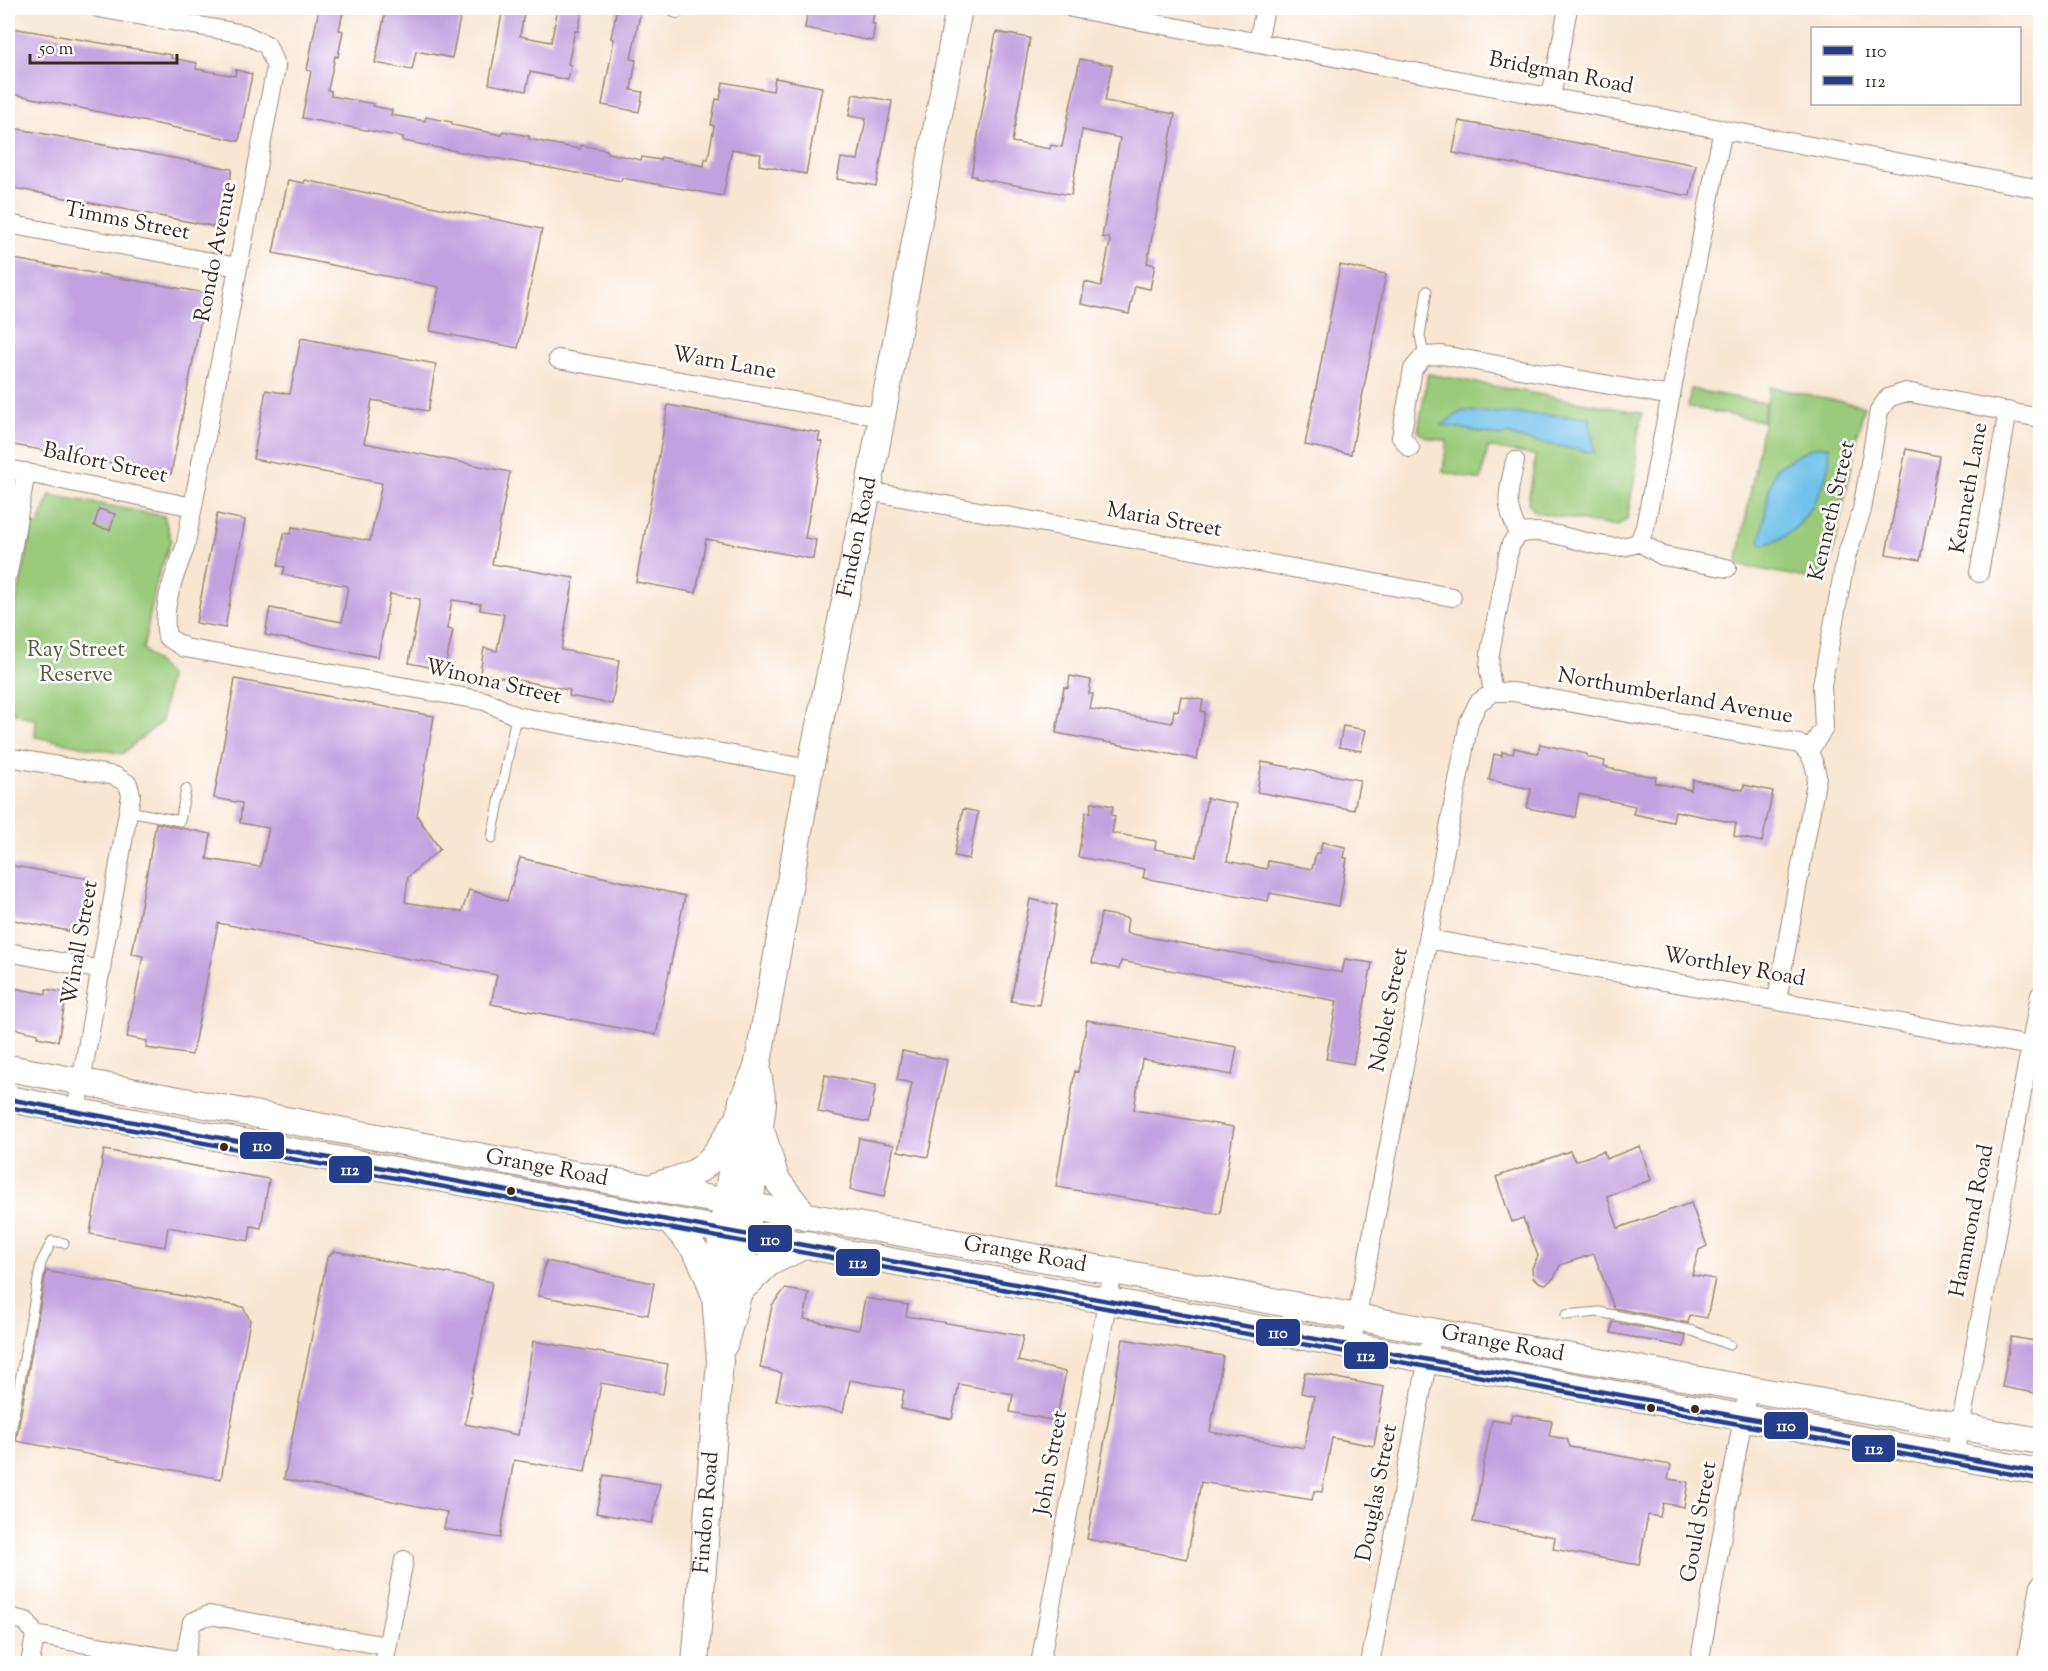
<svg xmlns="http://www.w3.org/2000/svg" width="2048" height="1671" font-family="'Sorts Mill Goudy',serif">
<rect width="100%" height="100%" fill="#fff"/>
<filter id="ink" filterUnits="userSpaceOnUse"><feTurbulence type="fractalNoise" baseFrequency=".0167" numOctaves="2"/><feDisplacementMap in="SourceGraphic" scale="12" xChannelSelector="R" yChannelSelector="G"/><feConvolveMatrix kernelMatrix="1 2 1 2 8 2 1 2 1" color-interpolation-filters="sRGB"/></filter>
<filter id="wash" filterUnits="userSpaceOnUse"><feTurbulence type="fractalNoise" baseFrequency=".008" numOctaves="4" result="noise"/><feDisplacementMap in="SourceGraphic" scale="24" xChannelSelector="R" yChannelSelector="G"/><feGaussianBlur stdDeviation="1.35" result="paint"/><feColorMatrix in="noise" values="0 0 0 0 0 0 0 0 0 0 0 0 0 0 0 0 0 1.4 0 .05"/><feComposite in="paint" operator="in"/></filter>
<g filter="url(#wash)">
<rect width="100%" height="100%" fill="#f8e6d1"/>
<path fill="#9acb7a" stroke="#6a7a4c" stroke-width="1.5" d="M1428 374 1642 413 1635 450 1637 464 1627 519 1616 527 1535 512 1528 502 1536 456 1488 447 1481 480 1443 472 1447 441 1426 437 1418 431Z
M1770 387 1864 406 1827 582 1737 565Z
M1691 389 1765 403 1762 421 1688 407Z
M50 495 164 516 171 540 157 580 143 649 169 675 162 721 122 754 35 737 36 720 14 713 8 701 11 628 33 525H39Z"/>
<path fill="#6fc1eb" stroke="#557684" stroke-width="1.5" d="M1462 411 1589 417 1595 453 1521 439 1508 434 1501 436 1442 425Z
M1829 446C1835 481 1798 545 1760 544L1769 489 1776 468 1812 447Z"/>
<g id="blocks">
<path fill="#c3a1e0" d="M319 8 343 12 339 30 343 31 338 57 335 56 328 90 331 91V96L374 104 373 106 392 110 391 115 425 121 426 117 452 122V125L502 135 503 131 529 136V139L548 143 580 149 581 145 607 150V153L641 160 642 157 660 160 661 157 704 166 705 159H708L714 126 711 125 716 99 720 100 723 82 773 91 775 78 822 87 806 174 759 165 761 154 732 149 723 196 622 178 621 181 466 153 403 141V137L302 118 311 71 307 70Z
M389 8H462L452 58 416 51 412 70 375 63 385 13 388 14Z
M503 8H525L520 36 551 42 558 8H583L578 31H575L568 64 571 65 568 80 530 72 526 91 489 84Z
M617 8 641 10 631 59 636 60 631 90 643 92 639 112 602 105 614 39 611 38Z
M808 8H875L872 24H875L872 41 805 28Z
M12 28 172 55 171 58 197 63 196 69 235 76 236 70 252 74 239 141 8 93V34L11 35Z
M996 32 1030 38 1012 142 1050 149 1051 145 1062 147 1080 59 1112 65 1105 101 1175 114 1147 263 1155 265 1150 289 1135 286 1129 314 1081 304 1085 282 1101 286 1110 242 1109 238 1102 237 1120 138 1082 130 1071 195 975 178 976 176H971Z
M853 94 892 101 876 186 837 179 841 158 858 160 866 119 849 116Z
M1459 121 1696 165 1690 196 1453 153Z
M8 127 232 169 222 228 8 187Z
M288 180 304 183 305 180 542 229 518 348 430 331 439 287 273 253Z
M8 258 206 293 171 474 8 444Z
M1340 265 1386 274 1351 454 1305 445Z
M301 338 436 364 428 411 372 400 364 443 510 472 492 564 574 578 561 650 619 660 612 704 569 696 570 690 480 673 484 648 497 651 504 614 480 610 481 604 452 600 447 629 453 630 446 663 440 662 439 669 409 663 420 599 390 594 378 657 265 635 270 608 342 622 348 586 283 575 285 567 278 566 284 533 291 534 292 527 370 541 382 483 253 459 266 390 290 394Z
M668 405 820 433 818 441 822 442 805 538 816 540 813 559 706 539 696 593 636 582Z
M1906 449 1939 456 1920 560 1886 554Z
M99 509 115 514 110 530 94 526Z
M217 514 245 520 225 628 196 623Z
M1070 676 1091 680 1089 694H1093L1090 709 1172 723 1174 710 1178 711 1181 696 1203 700 1201 711 1205 712 1197 759 1056 733 1064 687 1068 688Z
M235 679 434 716 417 816 440 849 408 877 405 902 462 912 469 890 507 901 520 858 685 896 656 1035 491 1004 497 975 218 923 192 1055 146 1048 147 1041 127 1037 143 956 132 954 156 823 211 834 207 859 260 867 269 828 240 823 242 803 214 798Z
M1343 726 1366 730 1361 751 1339 747Z
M1540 744 1587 754V757L1605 761 1604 766 1608 767 1607 768 1656 777 1655 783 1691 790 1693 780 1743 790 1744 785 1773 791 1762 842 1734 836 1736 823 1675 811 1673 822 1633 814 1635 806 1579 794 1575 817 1527 808 1531 789 1489 780 1494 754 1502 756V752L1513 754 1514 748 1538 753Z
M1262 762 1360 780 1354 810 1257 792Z
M1207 798 1237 804 1227 861 1267 869 1268 861 1312 869 1316 853H1320L1322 842 1346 847 1344 858H1347L1339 906 1270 893 1268 901 1143 878 1145 869 1078 857 1086 812 1090 813 1092 802 1113 806 1111 815 1115 816 1112 833 1156 841 1155 849 1196 857Z
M963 809 978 812 969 859 954 856Z
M8 865 90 879 79 933 8 919Z
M1030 899 1057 905 1039 1005 1011 1001Z
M1101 913 1128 918 1126 933 1342 973 1345 959 1372 963 1353 1064 1326 1059 1337 1001 1121 961 1119 969 1092 963Z
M8 987 46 994V989L67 993 58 1041 37 1037 38 1034 8 1027Z
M1087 1020 1237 1047 1232 1075 1142 1059 1134 1110 1234 1127 1220 1214 1056 1187 1075 1071 1078 1072Z
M902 1051 947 1060 928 1157 898 1151 912 1083 897 1080Z
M825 1075 876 1085 869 1122 818 1112Z
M859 1138 894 1145 884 1197 850 1190Z
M1640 1146 1651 1180 1607 1196 1618 1228 1691 1203 1707 1246 1699 1250 1692 1275 1715 1279 1707 1318 1690 1315 1688 1323 1614 1308 1594 1254 1560 1265 1554 1278 1546 1284 1541 1283 1533 1278 1532 1268 1538 1256 1523 1218 1512 1222 1496 1177 1570 1151 1575 1161 1604 1151 1606 1159Z
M104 1150 269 1179 261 1228 251 1226 249 1241 168 1227 165 1247 90 1234Z
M334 1251 492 1282 465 1424 518 1435 533 1341 668 1364 663 1394 601 1383 585 1472 514 1460 500 1538 444 1529 447 1512 284 1479 327 1258Z
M546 1261 654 1283 648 1315 538 1296Z
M46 1271 243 1307 250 1320 221 1479 16 1441Z
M785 1289 809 1293 804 1319 859 1330 865 1298 908 1305 906 1316 1023 1336 1018 1361 1066 1372 1056 1421 1010 1412 1013 1394 959 1384 952 1419 901 1409 904 1390 850 1380 843 1412 776 1401 782 1373 760 1368 772 1305Z
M1613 1322 1686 1336 1684 1347 1611 1333Z
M2011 1337 2040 1342V1394L2002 1387Z
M1123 1339 1223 1356 1210 1432 1304 1448 1314 1396 1301 1393 1305 1372 1384 1387 1374 1446 1332 1438 1322 1492 1314 1491 1312 1500 1201 1482 1187 1559 1087 1539Z
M1512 1414 1552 1421 1549 1436 1567 1439 1570 1447 1671 1465 1668 1479 1688 1482 1684 1507 1663 1503 1660 1517 1648 1515 1639 1565 1553 1549 1555 1537 1473 1522 1492 1420 1510 1423Z
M604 1475 660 1484 652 1523 596 1513Z"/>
</g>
</g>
<g filter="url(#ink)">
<use href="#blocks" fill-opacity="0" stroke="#9a8878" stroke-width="1.5"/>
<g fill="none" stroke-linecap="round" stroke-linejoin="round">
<defs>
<path id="service" d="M1424 356 1420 335 1427 291
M129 811 180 821 186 789
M492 838 516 716
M1566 1315 1599 1312 1693 1331 1730 1345
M8 1448 41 1263 52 1241 64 1243
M8 1450 9 1465"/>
<path id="minor" d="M98 8 244 34 267 45 276 67 185 548C174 576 161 607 167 637L185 648 485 701 516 716 810 769
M1072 8 2040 189
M677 9V8
M1258 42 1265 8
M1551 97 1568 8
M8 224 238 267
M558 359 882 417
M1410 448 1401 437 1413 369 1424 356 1442 355 1671 396
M1515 461C1508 495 1503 501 1519 534
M8 469 193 507
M868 491 1452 597
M1639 542 1663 556 1727 568
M8 573 26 472
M1979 573 2008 411
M1493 692 1489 670 1490 653 1508 555 1511 544 1519 534C1557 523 1603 560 1639 542L1645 527 1723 129
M1493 692H1513L1799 744C1811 753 1814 761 1817 776L1777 1000
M1809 751 1824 728 1822 685 1846 557 1862 510 1879 411 1888 398 1906 392 2040 418
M8 757 115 776 128 784 131 795 76 1111
M1428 939 2031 1046
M8 952 102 970
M1351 1347 1469 722 1478 703 1493 692
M1955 1456 2040 995
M8 1617 26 1621 35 1635
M30 1664 35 1635 185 1661
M184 1664 192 1622 209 1615 387 1646
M384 1664 404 1560
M1040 1664 1113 1271
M1370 1664 1433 1331
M1699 1664 1748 1389
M2026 1664 2040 1585"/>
<g id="secondary">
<path id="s1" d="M8 1068 650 1188 1113 1271 1510 1346 2040 1441"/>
<path d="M8 1099 2040 1472"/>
<path d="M763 1136 776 1179 805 1216"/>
<path d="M655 1186C670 1181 690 1177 703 1167 716 1156 725 1139 734 1125"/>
<path d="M670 1222C695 1246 702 1258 713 1291"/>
<path d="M739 1292 769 1263 808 1244"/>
<path d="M724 1345 739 1292 763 1103 757 1068"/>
<path id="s2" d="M695 1664 720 1361 715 1296 722 1231 742 1101 757 1068 810 769 868 491 959 8"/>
</g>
</defs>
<use href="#service" stroke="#9a8878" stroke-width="11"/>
<use href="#minor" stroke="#9a8878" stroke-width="20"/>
<use href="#secondary" stroke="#9a8878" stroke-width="28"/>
<use href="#service" stroke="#fff" stroke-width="9"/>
<use href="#minor" stroke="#fff" stroke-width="18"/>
<use href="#secondary" stroke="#fff" stroke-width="26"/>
<defs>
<path id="bus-1" d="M8 1099 2040 1472"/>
<path id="bus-2" d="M8 1107 2039 1479"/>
</defs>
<use href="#bus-1" stroke="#fff" stroke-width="9"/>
<use href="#bus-2" stroke="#fff" stroke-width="9"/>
<use href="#bus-1" stroke="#243e8c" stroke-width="4.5"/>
<use href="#bus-2" stroke="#243e8c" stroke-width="4.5"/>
</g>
</g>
<g fill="#3b2a1e" stroke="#fff" stroke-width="2">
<circle cx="224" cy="1147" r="5"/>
<circle cx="511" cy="1191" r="5"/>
<circle cx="1651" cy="1408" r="5"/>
<circle cx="1695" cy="1409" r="5"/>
</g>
<g text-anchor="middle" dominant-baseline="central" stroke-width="5" stroke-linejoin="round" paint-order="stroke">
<g font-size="22" fill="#3b2a1e" stroke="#fff">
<text transform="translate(1561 74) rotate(11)">Bridgman Road</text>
<text transform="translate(127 222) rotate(11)">Timms Street</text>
<text transform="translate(217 252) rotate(-79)">Rondo Avenue</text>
<text transform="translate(724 364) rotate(10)">Warn Lane</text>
<text transform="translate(105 464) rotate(12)">Balfort Street</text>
<text transform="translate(1970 488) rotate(-80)">Kenneth Lane</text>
<text transform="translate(1833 511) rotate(-77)">Kenneth Street</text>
<text transform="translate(1164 521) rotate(10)">Maria Street</text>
<text stroke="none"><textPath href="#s2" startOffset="1143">Findon Road</textPath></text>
<text transform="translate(493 683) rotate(13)">Winona Street</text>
<text transform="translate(1675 697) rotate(10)">Northumberland Avenue</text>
<text transform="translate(81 943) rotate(-80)">Winall Street</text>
<text transform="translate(1734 968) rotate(10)">Worthley Road</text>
<text transform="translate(1390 1010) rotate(-79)">Noblet Street</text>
<text stroke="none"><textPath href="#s1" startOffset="548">Grange Road</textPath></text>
<text transform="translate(1973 1221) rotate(-79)">Hammond Road</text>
<text stroke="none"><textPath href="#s1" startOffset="1034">Grange Road</textPath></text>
<text stroke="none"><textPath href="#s1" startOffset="1520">Grange Road</textPath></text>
<text transform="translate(1052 1463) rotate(-80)">John Street</text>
<text transform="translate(1378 1493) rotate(-79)">Douglas Street</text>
<text stroke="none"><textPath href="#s2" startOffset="152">Findon Road</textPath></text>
<text transform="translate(1700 1522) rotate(-80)">Gould Street</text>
</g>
<g font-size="22" fill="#585a3a" stroke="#fff">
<text x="76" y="651">Ray Street<tspan x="76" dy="25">Reserve</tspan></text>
</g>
</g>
<g stroke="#fff" stroke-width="2">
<rect x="239" y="1131" width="46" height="29" rx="6" fill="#243e8c"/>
<rect x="328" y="1155" width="45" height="29" rx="6" fill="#243e8c"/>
<rect x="747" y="1224" width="46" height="29" rx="6" fill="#243e8c"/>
<rect x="835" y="1248" width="46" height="29" rx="6" fill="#243e8c"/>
<rect x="1255" y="1318" width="46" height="29" rx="6" fill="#243e8c"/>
<rect x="1343" y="1341" width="46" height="29" rx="6" fill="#243e8c"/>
<rect x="1763" y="1411" width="46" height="29" rx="6" fill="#243e8c"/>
<rect x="1851" y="1434" width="45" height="29" rx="6" fill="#243e8c"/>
</g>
<g font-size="16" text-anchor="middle" font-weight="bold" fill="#fff">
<text x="262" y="1151">110</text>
<text x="350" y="1175">112</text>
<text x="770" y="1245">110</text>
<text x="858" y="1268">112</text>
<text x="1278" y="1338">110</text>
<text x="1366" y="1361">112</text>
<text x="1786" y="1431">110</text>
<text x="1874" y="1454">112</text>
</g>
<rect width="2048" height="1671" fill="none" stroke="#fff" stroke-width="30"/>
<rect x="1811" y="27" width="210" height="78" fill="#ffffff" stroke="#b1aaa5" stroke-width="1.5"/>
<rect x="1823" y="46" width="30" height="9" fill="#243e8c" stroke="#b1aaa5" stroke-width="1.5"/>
<text x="1865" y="57" font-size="18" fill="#3b2a1e">110</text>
<rect x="1823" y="76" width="30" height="9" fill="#243e8c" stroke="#b1aaa5" stroke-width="1.5"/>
<text x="1865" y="87" font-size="18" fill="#3b2a1e">112</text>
<path d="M30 54v9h147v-9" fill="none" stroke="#3b2a1e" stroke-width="3"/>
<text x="39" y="54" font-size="18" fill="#3b2a1e" stroke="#ffffff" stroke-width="4.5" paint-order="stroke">50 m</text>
</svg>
